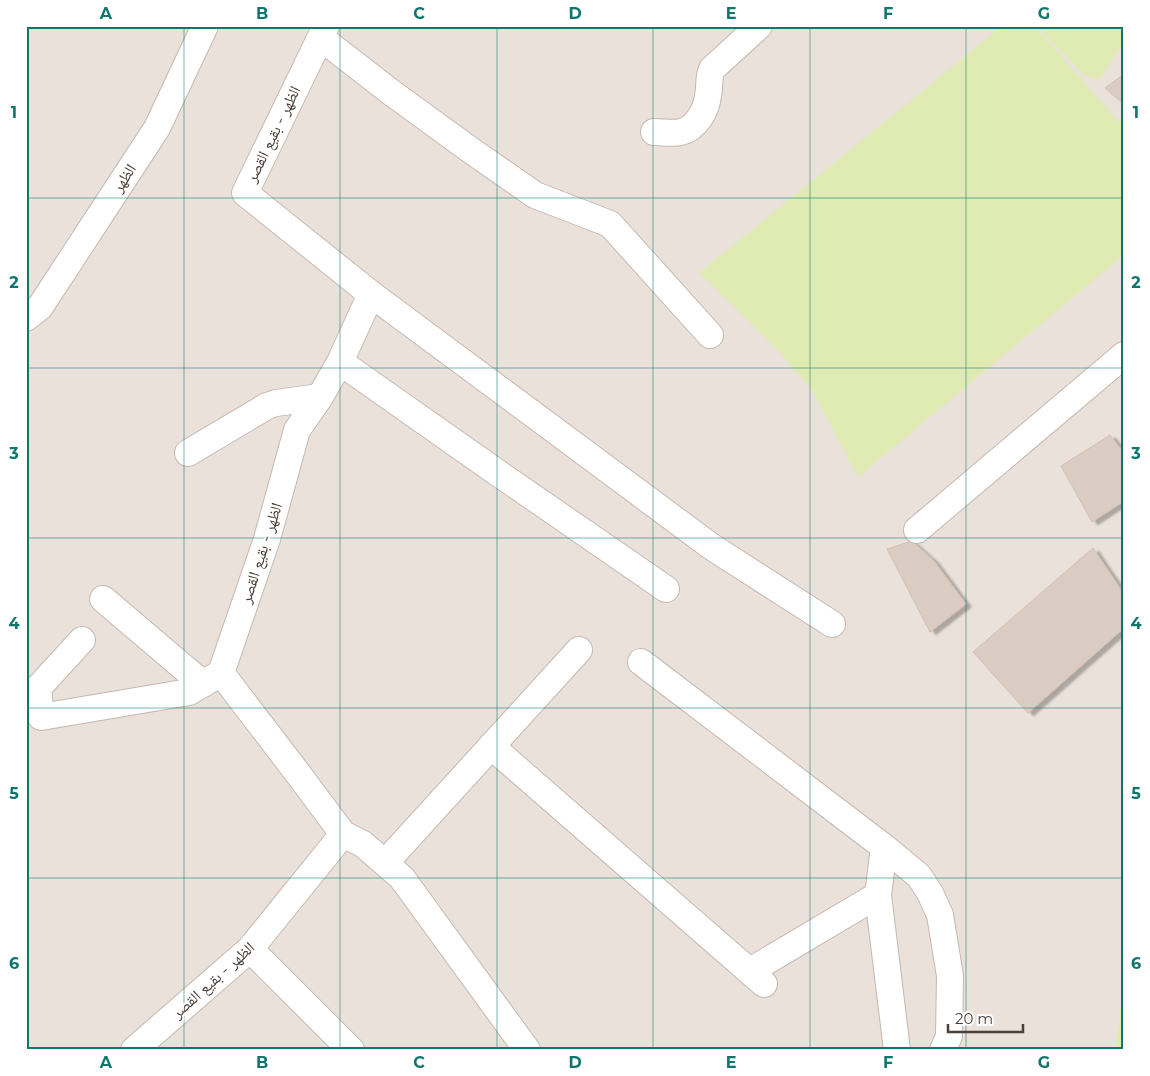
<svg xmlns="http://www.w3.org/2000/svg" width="1150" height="1076" font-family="Montserrat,'Noto Naskh Arabic',sans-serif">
<defs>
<filter id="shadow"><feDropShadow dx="5.5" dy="3" stdDeviation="1" flood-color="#0004"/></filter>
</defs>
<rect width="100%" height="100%" fill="#f6f0ec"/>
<path fill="#eae1da" d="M26 26H1124V1050H26Z"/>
<path fill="#e0ebb4" d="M1002 26H1035L1124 128V255L858 477 812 390 773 345 699 273Z
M1037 26H1124V42L1099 80 1084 75Z
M1124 987V1050H1115Z"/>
<path fill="#dbccc3" stroke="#d3beb3" filter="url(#shadow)" d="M1124 74V104L1105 88Z
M1110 435 1124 453V501L1092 522 1061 466Z
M912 541 934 561 966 604 930 632 887 549Z
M1093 548 1124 594V628L1028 713 973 652Z"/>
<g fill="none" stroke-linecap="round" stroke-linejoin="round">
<defs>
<path id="minor" d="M321 38 392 93 469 149 535 195 610 224 710 335
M654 132C663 132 673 134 681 132 697 128 706 110 708 96 710 87 708 78 712 69L759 26
M371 294 712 547 832 624
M26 318 40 307 157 128 205 26
M340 362 495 471 666 589
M188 453 267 406 276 403 320 397
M917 530 1124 355
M103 599 203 684
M82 640 38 688 41 717 189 692 221 673
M641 662 884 847 878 895 750 971
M491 746 764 984
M343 834 363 844 402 878 527 1050
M884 847 919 876 930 893 940 915 950 976 949 1036 943 1050
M385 863 579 650
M878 895 897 1050
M250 949 351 1050
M134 1050 250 949 343 834 299 775 221 673 267 539 297 430 320 397 340 362 371 294 245 193 326 26"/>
</defs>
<use href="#minor" stroke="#c5b8b0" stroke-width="28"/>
<use href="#minor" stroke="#fff" stroke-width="26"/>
</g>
<path fill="none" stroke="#0f766e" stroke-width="1" stroke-opacity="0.55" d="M184 26V1050M340 26V1050M497 26V1050M653 26V1050M810 26V1050M966 26V1050M26 198H1124M26 368H1124M26 538H1124M26 708H1124M26 878H1124"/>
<g text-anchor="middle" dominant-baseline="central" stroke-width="4" stroke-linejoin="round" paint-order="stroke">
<g font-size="16" fill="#4b3f39" stroke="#fff">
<text transform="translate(273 134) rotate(-64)">الظهر - بقيع القصر</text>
<text transform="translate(124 178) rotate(-57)">الظهر</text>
<text transform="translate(261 553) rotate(-72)">الظهر - بقيع القصر</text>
<text transform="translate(213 980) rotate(-42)">الظهر - بقيع القصر</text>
</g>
</g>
<rect width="1150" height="1076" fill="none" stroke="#ffffff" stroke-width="55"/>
<path d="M948 1024v8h75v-8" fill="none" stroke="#4b3f39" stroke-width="2.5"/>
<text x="955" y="1024" font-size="15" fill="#4b3f39" stroke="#ffffff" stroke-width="4" paint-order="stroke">20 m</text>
<rect x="28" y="28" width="1094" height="1020" fill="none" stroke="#0f766e" stroke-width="2"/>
<g font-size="16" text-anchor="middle" font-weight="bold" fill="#0f766e">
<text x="106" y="19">A</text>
<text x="262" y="19">B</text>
<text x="419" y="19">C</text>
<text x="575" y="19">D</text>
<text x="731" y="19">E</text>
<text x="888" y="19">F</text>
<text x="1044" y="19">G</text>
<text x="14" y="118">1</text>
<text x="1136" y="118">1</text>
<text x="14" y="288">2</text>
<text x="1136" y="288">2</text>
<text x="14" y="459">3</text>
<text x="1136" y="459">3</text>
<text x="14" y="629">4</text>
<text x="1136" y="629">4</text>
<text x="14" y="799">5</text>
<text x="1136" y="799">5</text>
<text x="14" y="969">6</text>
<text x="1136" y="969">6</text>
<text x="106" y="1068">A</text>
<text x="262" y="1068">B</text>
<text x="419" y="1068">C</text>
<text x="575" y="1068">D</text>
<text x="731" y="1068">E</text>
<text x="888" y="1068">F</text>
<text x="1044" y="1068">G</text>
</g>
</svg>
